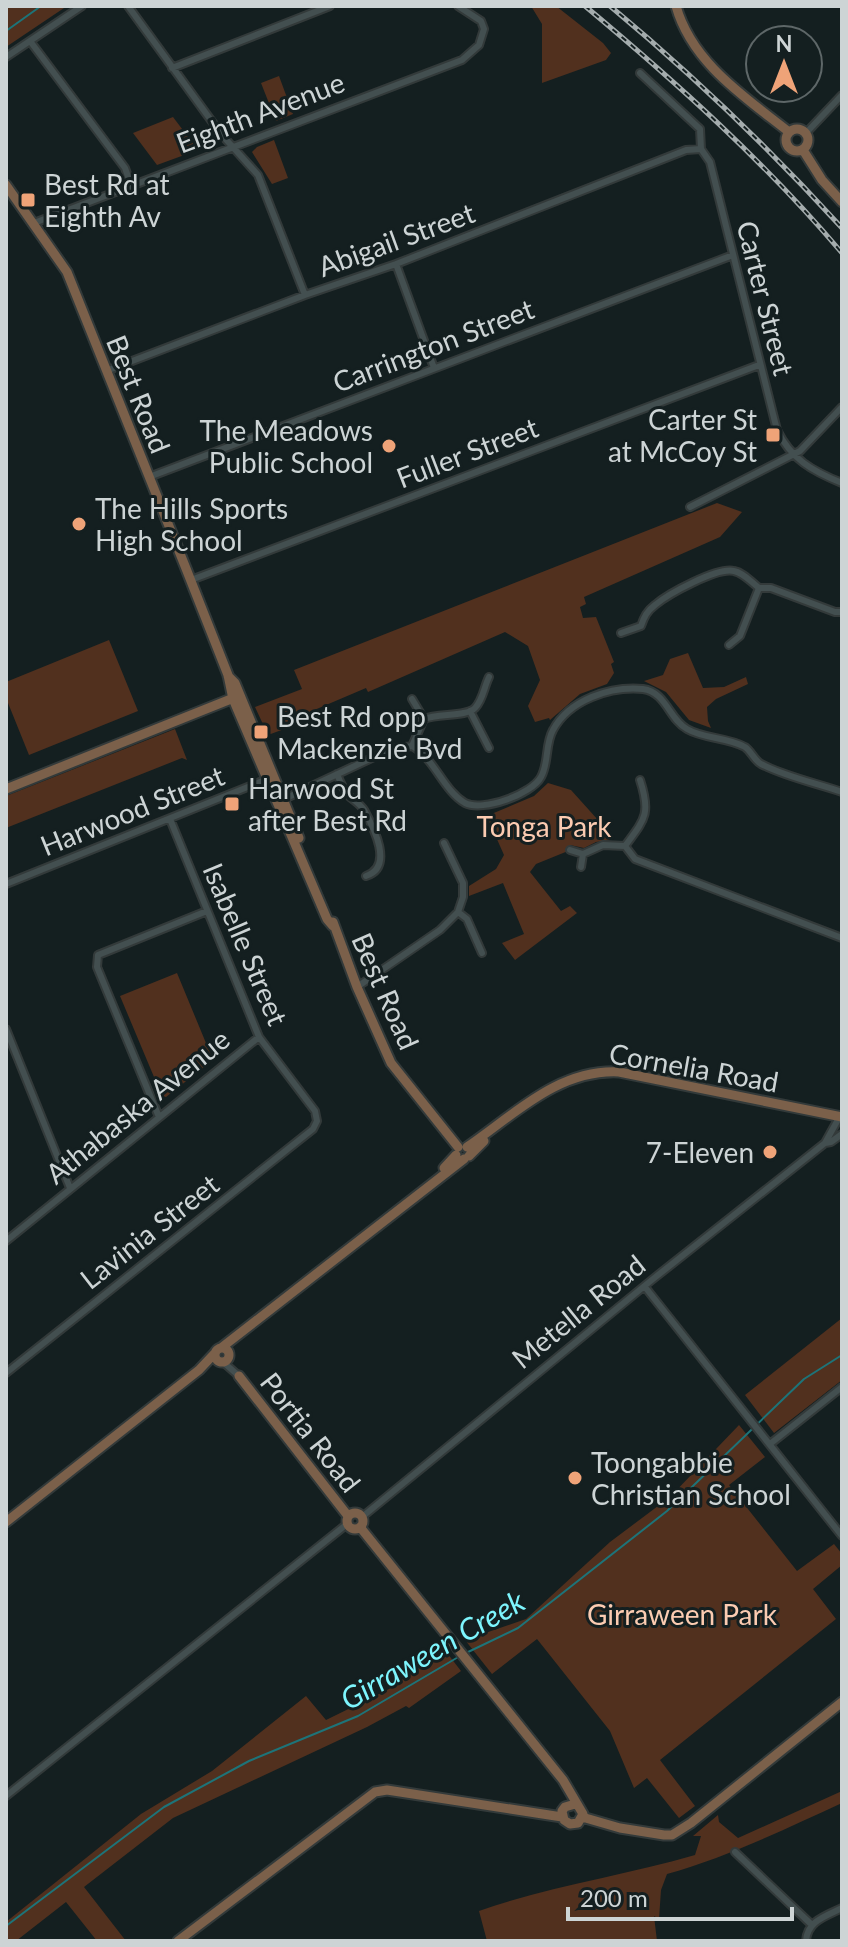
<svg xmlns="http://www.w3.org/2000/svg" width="848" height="1947" font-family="Lato,sans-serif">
<rect width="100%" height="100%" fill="#141f20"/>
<path fill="#51301e" d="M6 6H67L6 47Z
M531 6H556L603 43 611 53 606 60 542 83V24Z
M279 76 293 114 276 121 261 83Z
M173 117 198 150 157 165 133 133Z
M274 140 288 178 272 184 252 152 257 147Z
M717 503 742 512 720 537 584 597 586 604 580 607 583 618 596 617 614 662 611 664 614 673 607 684 580 694 550 720 549 718 535 722 528 706 540 680 528 646 505 632 368 692 366 688 312 711 314 718 268 735 255 707 302 689 294 670Z
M109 640 138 711 29 755 6 698V682Z
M688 653 703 688 724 687 746 677 748 684 716 699 707 707 708 721 711 728 689 720 666 692 644 681 663 675 670 659Z
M175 729 187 760 182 758 6 828V796Z
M548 783 571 790 598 820 611 840 596 842 584 848 570 845 568 851 536 864 530 872 561 911 570 906 577 913 515 960 502 943 524 934 503 883 469 896V886L496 869 504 855 488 819 489 815 534 796Z
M177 973 213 1060 166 1097 162 1096 120 996Z
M842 1318V1380L774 1433 745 1395Z
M739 1425 765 1457 729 1485 797 1571 834 1544 842 1554V1565L813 1589 836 1619 660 1760 695 1806 679 1818 647 1778 634 1788 610 1731 537 1639 492 1674 465 1640 526 1619 610 1542 670 1497Z
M444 1649 461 1671 409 1708 406 1706 367 1727 173 1818 84 1887 126 1941H97L66 1902 16 1941H6V1922L141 1814 212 1771 306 1696 326 1720 389 1689Z
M842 1791V1803C785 1829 728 1857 667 1874L661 1890 659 1919 654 1916 657 1941H487L479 1911C549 1886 623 1876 695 1855L701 1836H693L718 1815 719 1822 738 1838Z"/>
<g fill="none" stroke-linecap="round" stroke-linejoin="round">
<path stroke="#1d7479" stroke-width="2" d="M6 31 41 6
M466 1653 518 1628 667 1511 804 1379 842 1355
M6 1926 164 1807 249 1761 358 1716 460 1656"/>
<defs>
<path id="street" d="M128 6 221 134 258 175 305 295
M30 41 125 168 131 185
M6 57 82 6
M172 68 330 6
M640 73 700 129 701 149
M806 133 842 95
M701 149 710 162 777 430C791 459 812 471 842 483
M34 223 462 60 479 45 484 29 481 21 458 6
M396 264 434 368
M106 371 305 295 396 264 686 150 701 149
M149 477 733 255
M690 507 800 451 842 407
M191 580 759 365
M759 588H771L835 612H842
M621 633 641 626C644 617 647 611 655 605 668 594 717 567 734 571 744 573 751 582 759 588
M729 645 740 636 759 588
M412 699 424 719
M470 711 489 748
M412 746C435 759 443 790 465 803 483 812 532 794 541 777 549 763 545 744 553 730 569 700 610 686 643 689 666 692 669 719 687 729 704 739 727 737 745 747 751 751 754 760 761 764 786 777 816 783 842 792
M412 746 424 719C438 713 466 717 475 708 483 700 484 687 489 677
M337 774C340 782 344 791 350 797 355 801 360 804 364 810 374 828 394 867 366 876
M280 801 391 749 412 746
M625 846C645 819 651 814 640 780
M570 850 583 854 603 845 625 846 635 859 842 938
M581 867 583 854
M6 884 270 778
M458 912 467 919 482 953
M357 987 440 930 458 912 463 897V883L444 843
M6 1029 70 1188
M159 1117 97 967 98 955 207 911
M825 1143 840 1116
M6 1241 259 1037
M645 1287 842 1536
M223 1362 239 1376
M6 1373 313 1129 317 1121 315 1111 259 1037 170 819
M770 1444 842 1387
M362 1517 653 1279 825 1143 831 1142 842 1134
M6 1796 347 1524
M735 1852 812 1925
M806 1941C807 1921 826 1916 842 1908"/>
<path id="secondary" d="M676 6C692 63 745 97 789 132
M786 140a11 11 0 1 1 22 0a11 11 0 1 1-22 0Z
M803 150 822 180 842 202
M6 185 67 272 187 571 228 675 233 699 327 919 333 926
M228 676 235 683 299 838
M6 789 236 697
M333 922 357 987 391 1063 458 1147
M467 1147C514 1115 558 1069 619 1072L842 1117
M469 1156 484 1141
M444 1168 456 1155
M221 1348 464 1159
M215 1355a7 7 0 1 1 14 0a7 7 0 1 1-14 0Z
M239 1376 348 1516
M347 1521a8 8 0 1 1 16 0a8 8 0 1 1-16 0Z
M6 1522 199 1370 215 1353
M360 1527 563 1780 583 1814 578 1823 570 1824 564 1820 562 1811 565 1807 575 1804
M582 1817 620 1828 664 1835H672L691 1823 842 1702
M178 1941 375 1792 387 1790 562 1817"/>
</defs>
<use href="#street" stroke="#333a3a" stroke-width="10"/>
<use href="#secondary" stroke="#333a3a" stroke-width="13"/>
<use href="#street" stroke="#434f50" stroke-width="6"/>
<use href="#secondary" stroke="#7b604a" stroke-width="9"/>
<defs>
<path id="rail" d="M585 6C676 82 765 162 842 253
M610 6C693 75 770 149 842 228"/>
</defs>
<use href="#rail" stroke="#a4acad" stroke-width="5"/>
<use href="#rail" stroke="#141f20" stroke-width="2" stroke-dasharray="6" stroke-linecap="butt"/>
</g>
<g fill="#efa378" stroke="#141f20" stroke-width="3">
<rect x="20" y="192" width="16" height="16" rx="4"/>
<rect x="765" y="427" width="16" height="16" rx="4"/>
<circle cx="389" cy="446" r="8"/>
<circle cx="79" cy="524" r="8"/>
<rect x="253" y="724" width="16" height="16" rx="4"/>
<rect x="224" y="796" width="16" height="16" rx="4"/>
<circle cx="770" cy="1152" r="8"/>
<circle cx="575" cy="1478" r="8"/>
</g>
<g text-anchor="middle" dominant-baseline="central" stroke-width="6" stroke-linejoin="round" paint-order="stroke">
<g font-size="28" fill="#cdd4d5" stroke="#141f20">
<text transform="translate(260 112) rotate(-21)">Eighth Avenue</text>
<text transform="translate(396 239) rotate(-20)">Abigail Street</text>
<text transform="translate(766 298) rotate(76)">Carter Street</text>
<text transform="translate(433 345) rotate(-21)">Carrington Street</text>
<text transform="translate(139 394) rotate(68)">Best Road</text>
<text transform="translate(467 452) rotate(-21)">Fuller Street</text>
<text transform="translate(132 810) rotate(-22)">Harwood Street</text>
<text transform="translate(246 944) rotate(67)">Isabelle Street</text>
<text transform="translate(386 991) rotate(66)">Best Road</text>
<text transform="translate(694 1067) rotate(10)">Cornelia Road</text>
<text transform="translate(137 1106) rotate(-39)">Athabaska Avenue</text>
<text transform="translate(149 1231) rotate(-38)">Lavinia Street</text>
<text transform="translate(578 1311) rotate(-39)">Metella Road</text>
<text transform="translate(311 1432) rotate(52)">Portia Road</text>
</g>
<g font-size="28" fill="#cdd4d5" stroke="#141f20" text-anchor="start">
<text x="44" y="184">Best Rd at<tspan x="44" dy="32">Eighth Av</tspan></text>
<text x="757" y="419" text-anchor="end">Carter St<tspan x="757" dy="32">at McCoy St</tspan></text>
<text x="373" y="430" text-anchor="end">The Meadows<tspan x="373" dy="32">Public School</tspan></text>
<text x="95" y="508">The Hills Sports<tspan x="95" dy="32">High School</tspan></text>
<text x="277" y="716">Best Rd opp<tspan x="277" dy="32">Mackenzie Bvd</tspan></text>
<text x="248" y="788">Harwood St<tspan x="248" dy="32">after Best Rd</tspan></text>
<text x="754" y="1152" text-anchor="end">7-Eleven</text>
<text x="591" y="1462">Toongabbie<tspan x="591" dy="32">Christian School</tspan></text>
</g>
<g font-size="28" fill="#fbcbb1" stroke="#141f20">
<text x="544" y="826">Tonga Park</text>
<text x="682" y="1614">Girraween Park</text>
</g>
<g font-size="30" font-style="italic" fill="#7df5fd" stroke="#141f20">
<text transform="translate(432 1649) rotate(-30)">Girraween Creek</text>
</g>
</g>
<rect width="848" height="1947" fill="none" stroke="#cdd4d5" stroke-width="16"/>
<g transform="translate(784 64)"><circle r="38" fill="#141f20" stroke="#5e6768" stroke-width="2"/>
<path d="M0-6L14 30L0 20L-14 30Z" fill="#efa378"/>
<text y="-12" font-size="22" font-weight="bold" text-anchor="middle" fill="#cdd4d5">N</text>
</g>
<path d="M568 1907v12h224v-12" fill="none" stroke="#cdd4d5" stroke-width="4"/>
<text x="580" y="1907" font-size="24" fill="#cdd4d5" stroke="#141f20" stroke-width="6" paint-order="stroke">200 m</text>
</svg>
